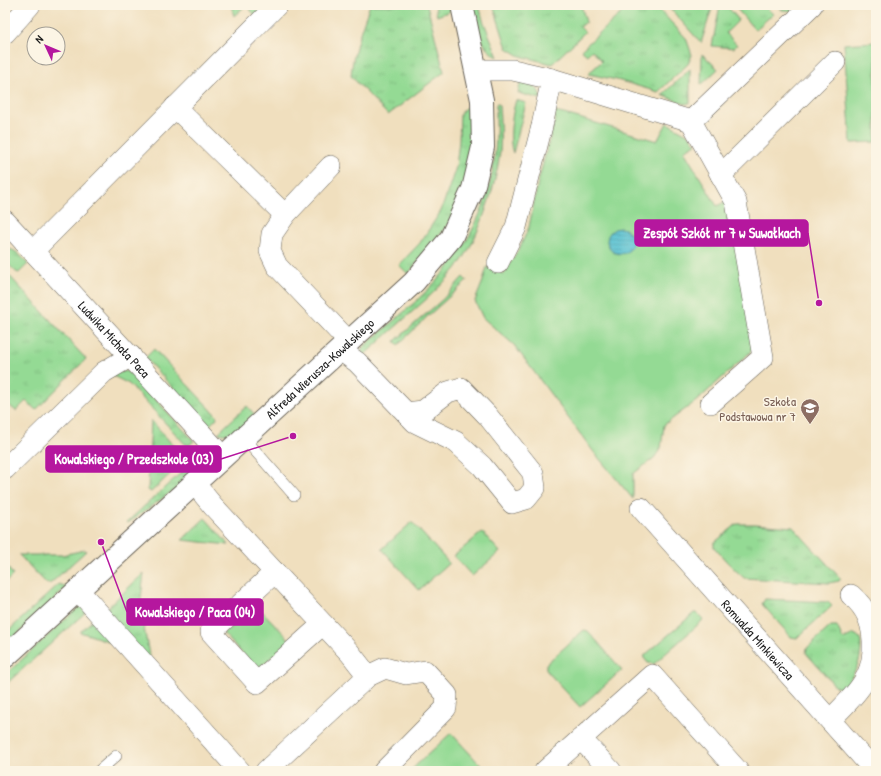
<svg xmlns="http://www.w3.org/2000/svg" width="881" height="776" font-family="'Patrick Hand',sans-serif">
<defs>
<pattern id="grass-tufts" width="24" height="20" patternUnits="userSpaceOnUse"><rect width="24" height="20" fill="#94da94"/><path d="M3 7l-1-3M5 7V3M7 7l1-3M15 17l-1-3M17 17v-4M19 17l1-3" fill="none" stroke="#7fba7f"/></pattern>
<pattern id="water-rules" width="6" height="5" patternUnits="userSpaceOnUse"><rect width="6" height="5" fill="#57c1d2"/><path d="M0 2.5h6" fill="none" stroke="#4ba5b4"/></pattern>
</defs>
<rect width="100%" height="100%" fill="#fcf5e5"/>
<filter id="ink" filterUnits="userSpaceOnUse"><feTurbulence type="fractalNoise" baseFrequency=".025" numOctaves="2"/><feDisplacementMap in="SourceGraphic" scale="8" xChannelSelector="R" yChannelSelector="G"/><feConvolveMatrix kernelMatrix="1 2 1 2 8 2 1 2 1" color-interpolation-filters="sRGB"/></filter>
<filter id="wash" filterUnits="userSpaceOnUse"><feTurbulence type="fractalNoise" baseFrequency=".012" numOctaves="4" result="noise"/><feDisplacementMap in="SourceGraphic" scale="16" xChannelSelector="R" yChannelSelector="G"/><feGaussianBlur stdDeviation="0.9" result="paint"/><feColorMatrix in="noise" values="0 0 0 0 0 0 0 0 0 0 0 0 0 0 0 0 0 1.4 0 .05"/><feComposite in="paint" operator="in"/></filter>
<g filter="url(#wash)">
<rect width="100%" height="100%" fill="#f0dfbe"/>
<path fill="url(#grass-tufts)" stroke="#587b58" d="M231 5H262L265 7 255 15 246 5 234 16Z
M370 5H427L444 72 388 115 351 76C353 51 361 29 370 5Z
M435 5H449L450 11 437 16Z
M472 5H479L483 20 498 57C479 48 477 24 472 5Z
M493 5H581L586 22 580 27 585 32 552 64 520 56 507 48Z
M630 5H655L686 38 692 55 688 64 658 92 617 80 588 74 602 61 592 50 587 55 581 50Z
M667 5H713L701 43Z
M720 5H726L738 19 737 22 726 33 737 45 734 48 712 46Z
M748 5H764L773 14 755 30 737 9Z
M776 5H799L792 11 782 10Z
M702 54 718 69 701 85Z
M690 69V103L685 104 662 95Z
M521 81C532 84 539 86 541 99L518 93Z
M516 100 526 103 513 153C508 142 512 112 516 100Z
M497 103 499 105C500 120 501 135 500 151 497 182 479 237 461 262 447 281 429 297 412 312 395 327 379 342 362 357L361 354 362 348C390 323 421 300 445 271 473 238 491 196 495 153 497 137 496 120 496 104Z
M473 106V140L469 173 452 220 408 274 399 265 420 243 441 211 456 167 459 141 460 114 465 108Z
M5 249C16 248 21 257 28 264L19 273 16 272 5 261Z
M5 271 86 359 36 410 26 401 16 411 5 402Z
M463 277 467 281 430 314 398 345 395 341 443 299Z
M154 349 216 415 217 418 209 426 145 358Z
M126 371 134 376 194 441 189 445 185 444 129 384 111 375Z
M247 406 255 415C243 426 236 438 218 433Z
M151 420 184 458V461L151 492 148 490Z
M185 469 192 471 177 488 128 523 127 522Z
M205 518 229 545 182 540Z
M737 524H754L793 527 841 579 839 581 829 583 744 578 727 562 714 547V543Z
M85 550 86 551 51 583 47 584 19 555H62Z
M144 573 140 607 151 665 103 612Z
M59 584 67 587 5 646V634Z
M765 599 828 602 832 606 797 638 791 637 762 604Z
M80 606 87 611 5 685V675Z
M694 613H697L703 619 702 621 654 664 648 663 644 658 645 655Z
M94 619 117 644 80 632Z
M831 626H837L843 639 854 634C861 637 861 640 861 647 861 663 854 675 843 688L836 687 806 653 807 648Z"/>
<path fill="#94da94" stroke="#587b58" d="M876 42V142L851 143 844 44Z
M555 112 572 116 657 141 667 123 689 135 696 144 684 151 717 206 730 199 758 345 699 399 664 425 661 448 654 458 633 474V499L593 451 514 345 483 318 475 301 483 281 487 267 504 274 520 247 529 227 538 182 555 119Z
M412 522 449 563 419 590 382 549Z
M482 532 500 552 472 576 454 556Z
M5 564 13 575 5 583Z
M254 603 290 640 258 670 223 633Z
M584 630 588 631 622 670 580 707 546 670V664Z
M451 733 486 771H410Z"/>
<path fill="url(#water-rules)" stroke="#3a6e77" d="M607 241a13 13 0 1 1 26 0a13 13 0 1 1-26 0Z"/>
</g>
<g filter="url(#ink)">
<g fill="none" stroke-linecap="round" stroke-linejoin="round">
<defs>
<path id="service" d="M244 438 294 495
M99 771 116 756"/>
<g id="minor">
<path d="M5 33 30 5"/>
<path d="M476 70H513L552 79 691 121 736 202 763 357 711 403"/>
<path d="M175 107 285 215 272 234 270 251 277 266 349 342"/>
<path d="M691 121 812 5"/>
<path d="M721 175 835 62"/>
<path d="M285 215 331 166"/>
<path id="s1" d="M5 221 223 457"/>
<path d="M33 251 277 5"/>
<path d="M498 263 516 227 542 126 552 79"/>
<path d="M340 350 357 362 415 422 456 442 482 466 512 503 526 499 535 488 533 473 487 415 461 388 448 392 423 411 406 413"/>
<path d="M5 469 104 372 131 356"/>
<path d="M194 483 213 506 350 653 368 676"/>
<path id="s2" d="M641 508 875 771"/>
<path d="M275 572 211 632 257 683 323 624"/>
<path d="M78 590 240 771"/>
<path d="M830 720C842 708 854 697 863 683 875 665 876 637 868 617 864 608 858 601 851 595"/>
<path d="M581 739 611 771"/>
<path d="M266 771 368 676 385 668 406 674 425 671 447 695 446 708 384 771"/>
<path d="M545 771 652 675 738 771"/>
</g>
<g id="tertiary">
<path id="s3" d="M5 657 414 282 451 238 473 189 483 147 482 100 462 5"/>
</g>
</defs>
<use href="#service" stroke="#666055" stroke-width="12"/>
<use href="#minor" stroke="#666055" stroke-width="22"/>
<use href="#tertiary" stroke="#666055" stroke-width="24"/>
<use href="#service" stroke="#fff" stroke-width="11"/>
<use href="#minor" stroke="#fff" stroke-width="21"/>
<use href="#tertiary" stroke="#fff" stroke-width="22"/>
</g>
</g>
<defs>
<symbol id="school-pin" viewBox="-11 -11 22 30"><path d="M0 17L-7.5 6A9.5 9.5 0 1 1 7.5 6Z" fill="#8d6e63" stroke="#fcf5e5"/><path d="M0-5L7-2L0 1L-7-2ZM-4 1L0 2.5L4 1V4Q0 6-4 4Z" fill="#fff"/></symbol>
</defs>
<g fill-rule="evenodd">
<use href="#school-pin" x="799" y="397" width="22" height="30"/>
</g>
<g text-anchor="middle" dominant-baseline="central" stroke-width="3" stroke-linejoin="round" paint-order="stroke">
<g font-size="13" fill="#1c1c1c" stroke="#fcf5e5">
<text stroke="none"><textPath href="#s1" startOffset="161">Ludwika Michała Paca</textPath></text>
<text stroke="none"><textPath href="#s3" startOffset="427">Alfreda Wierusza-Kowalskiego</textPath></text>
<text stroke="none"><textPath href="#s2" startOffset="176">Romualda Minkiewicza</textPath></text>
</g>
<g font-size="13" fill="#785e54" stroke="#fcf5e5" text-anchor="end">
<text x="796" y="401">Szkoła<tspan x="796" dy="15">Podstawowa nr 7</tspan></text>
</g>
</g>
<path fill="none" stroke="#b5179e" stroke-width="1.5" d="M819 303L808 233M293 436L221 459M101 542L127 612"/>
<g fill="#b5179e" stroke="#fcf5e5" stroke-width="1.5">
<circle cx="819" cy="303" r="4"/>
<circle cx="293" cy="436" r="4"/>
<circle cx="101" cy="542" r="4"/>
</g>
<g fill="#b5179e" stroke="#b5179e" stroke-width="1.5">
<rect x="635" y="220" width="173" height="26" rx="4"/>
<rect x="46" y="446" width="175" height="26" rx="4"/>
<rect x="127" y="599" width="136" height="26" rx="4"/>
</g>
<g font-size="14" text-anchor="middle" font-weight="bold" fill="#fff">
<text x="722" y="238">Zespół Szkół nr 7 w Suwałkach</text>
<text x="134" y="464">Kowalskiego / Przedszkole (03)</text>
<text x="195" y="617">Kowalskiego / Paca (04)</text>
</g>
<rect width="881" height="776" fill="none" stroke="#fcf5e5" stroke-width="20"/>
<g transform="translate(46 46) rotate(314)"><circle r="19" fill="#fcf5e5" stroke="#a29e95"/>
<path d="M0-3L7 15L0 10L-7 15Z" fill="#b5179e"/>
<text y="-6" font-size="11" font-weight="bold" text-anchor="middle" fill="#1c1c1c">N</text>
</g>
</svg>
